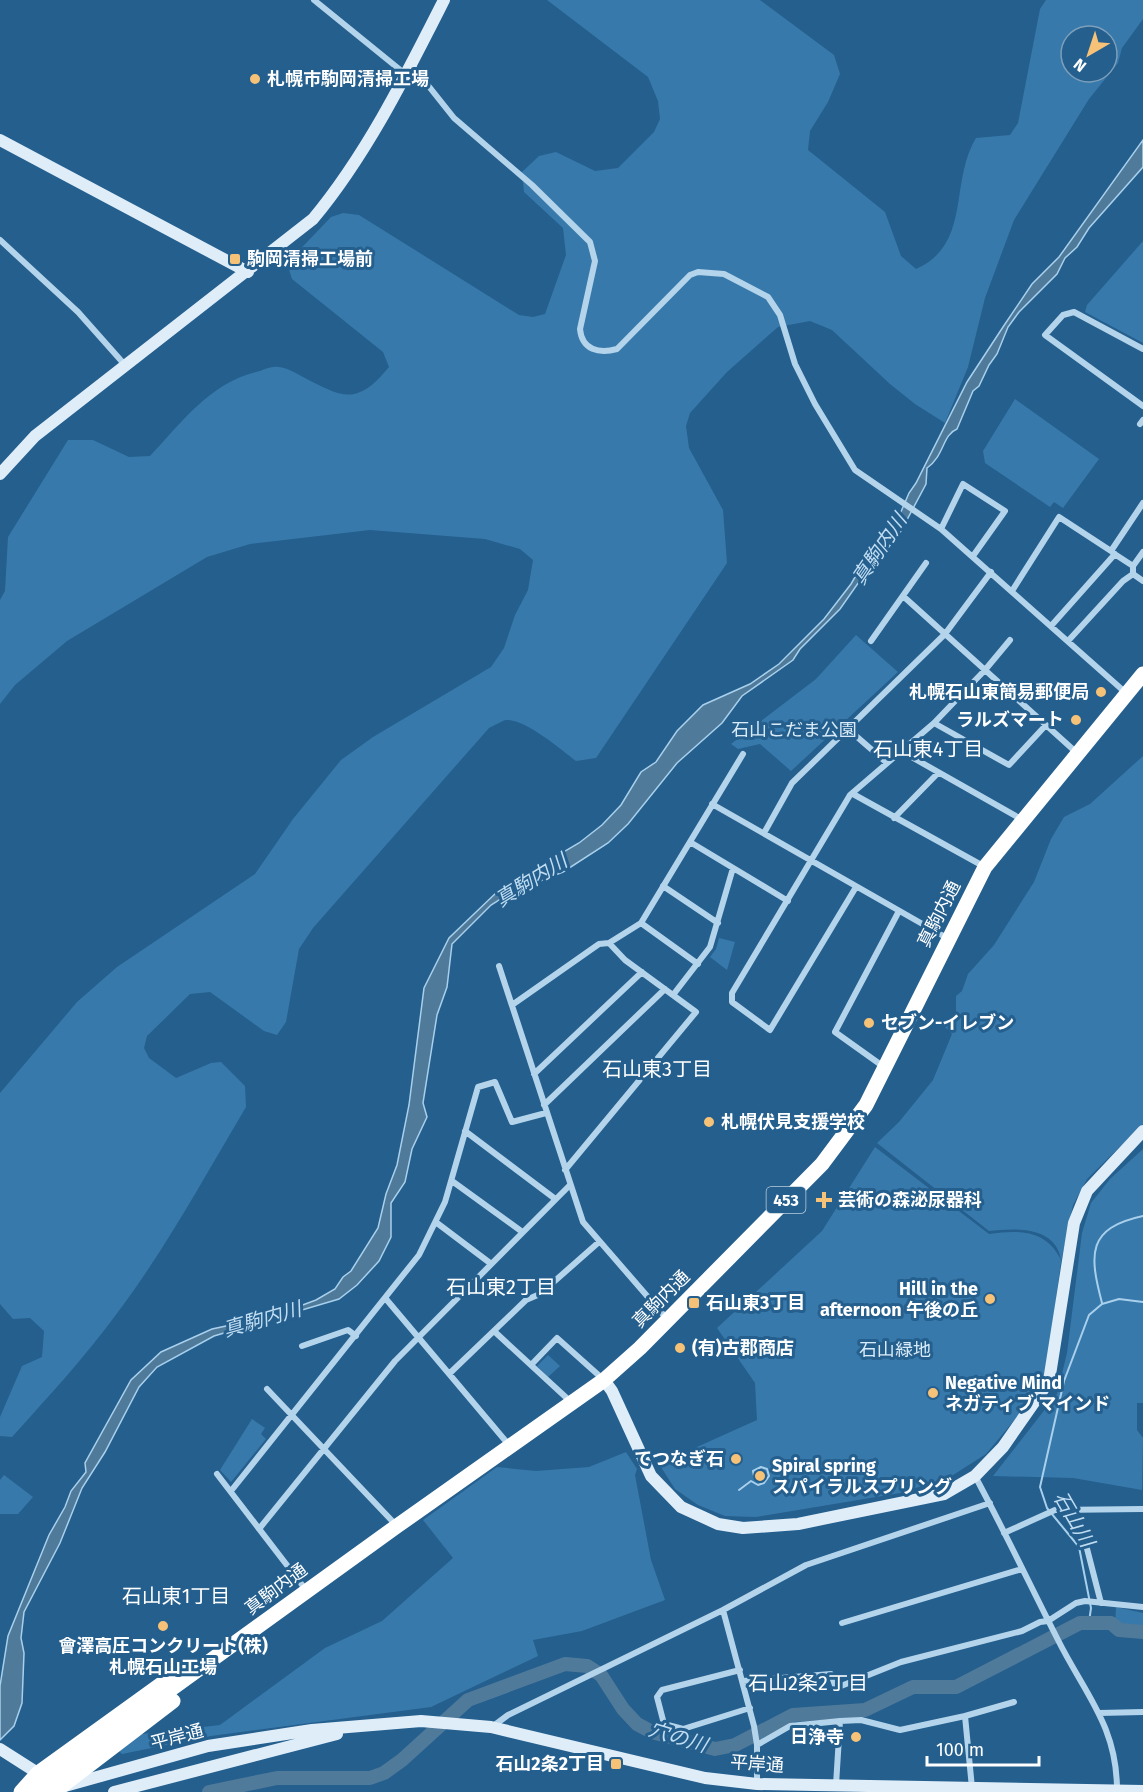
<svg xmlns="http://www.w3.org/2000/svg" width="1143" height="1792" font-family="'Fira Sans','Noto Sans JP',sans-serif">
<rect width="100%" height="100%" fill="#245f8e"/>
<path fill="#3879ab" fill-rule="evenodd" d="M547 0H760L834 55 840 74 828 102 810 131 808 150 885 212 901 256 916 269C972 244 949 182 976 138L1010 135 1018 123 1040 9 1046 0H1143V19L1122 48 1118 63 1089 99 1014 220 985 298 968 367 945 423 915 404 890 384 832 330 810 321 778 327 727 372 690 413 686 426 689 448 723 510 727 563 596 758 576 761C562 750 524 718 506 720 501 721 494 726 489 728L313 928 299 949 286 1022 277 1035 264 1031 210 992 190 994 147 1036 144 1048 149 1058 176 1078 211 1063 221 1062 245 1086 246 1107C205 1176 166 1248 118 1312 86 1356 49 1396 12 1437L0 1436V1417L22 1366 42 1357 44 1331 30 1318 13 1319 0 1304V1093L77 1002 117 967 255 874 293 819 341 760 373 737 491 667 504 648 515 615 528 590 533 560 520 549 485 539 370 530 250 544 207 557 67 641 15 685 0 704V600L5 591 8 537 68 440H93L129 457 150 456C182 422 211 381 260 371 265 369 272 366 278 367 285 367 296 373 303 377 343 398 357 406 389 367L383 352 292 279 287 263 331 217 343 213 359 215 519 315 533 317 545 314 566 255 563 228 524 192 522 172 539 156 556 152 595 171 618 168 654 132 660 119 658 101 648 77ZM1071 36H1107V72H1071Z
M1143 241V343L1085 312 1087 305Z
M1015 399 1099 459 1063 508 1054 502 1050 507 985 463 983 451Z
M856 635 898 672 791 771 760 744 738 749 731 744 816 679Z
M1143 756V1124L1087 1179 1073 1205 1061 1262 1046 1372 1022 1411 986 1454 950 1477 900 1493 756 1517 725 1516 698 1505 675 1489 659 1464 757 1420 755 1383 717 1328 822 1231 875 1147 989 1234C1019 1230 1046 1229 1061 1260 1056 1226 1015 1228 989 1231L877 1143 899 1122 933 1080 952 1034 945 1027 956 1013V996L962 991 968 974 994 945 1034 882 1051 839 1064 817 1090 804Z
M719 938 735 942 727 970 710 957 716 949Z
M1143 1149V1403H1137V1430L1143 1438 1142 1490 1073 1478 993 1476 1057 1394 1067 1353 1082 1233 1091 1203 1110 1179Z
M548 1355 560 1366 548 1377 537 1366Z
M252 1419 265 1428 261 1434 266 1439 231 1482 220 1470Z
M626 1452 637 1469 635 1475 651 1560 665 1600 582 1631 533 1640 538 1656 431 1707 211 1736 122 1754 117 1749 134 1735 220 1725 325 1648 382 1621 453 1558 423 1520 497 1467 536 1471 589 1467Z
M4 1475 33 1497 18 1514H0V1480Z
M1116 1607 1143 1613V1630L1115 1626Z"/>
<path fill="#507a9a" stroke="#a8d0ec" stroke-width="1.5" d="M1143 140V167L1089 228 1077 247 1065 258 1057 274 1019 312 1008 327 997 354 989 365 979 386 973 391 957 429C942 435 945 455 927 468L926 484 901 531 878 561 868 569 840 609 800 649 793 660 742 696 722 723 677 763 628 824 608 843 563 872 512 892 491 905 452 944 447 987 437 1015 423 1103 427 1117 412 1149 405 1182 391 1203V1237L379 1261 357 1285 339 1299 214 1336 157 1367 139 1387 105 1452 82 1488 60 1543 24 1612 21 1638 24 1653 22 1703 14 1726 0 1740V1686L8 1636 49 1535 65 1507 71 1491 86 1472 85 1463 131 1380 161 1352 212 1329 273 1316 316 1300 335 1289 343 1277 351 1271 378 1228 386 1194 397 1165 409 1105 424 988 449 938 499 890 579 843 602 825 621 805 641 772 656 762 677 731 703 705 750 684 779 664 824 619 851 584 869 553 880 538 889 534 897 521 909 493 916 483 967 382 1003 327 1032 284 1059 257Z"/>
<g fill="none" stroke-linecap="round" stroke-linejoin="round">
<path stroke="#a8d0ec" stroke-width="2" d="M1102 1303C1089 1254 1087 1228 1143 1216
M739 1490 751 1481 758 1485 764 1483 769 1476 767 1469 761 1467 753 1471 754 1476 758 1480 765 1474 761 1471 757 1474 760 1475
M1089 1622 1091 1608 1079 1547 1047 1508 1040 1487 1064 1381 1089 1315 1102 1304 1119 1299 1143 1302"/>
<path stroke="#507a9a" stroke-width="14" d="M209 1792 277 1778H370L384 1773 402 1760 468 1700 565 1664 587 1666 601 1675 623 1709 637 1724 652 1732 715 1749 735 1745 793 1715 865 1710 913 1687H956L1080 1623H1111L1119 1630 1143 1632"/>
<path stroke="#b4d4eb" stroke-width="6" d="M314 0 404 73
M411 64 454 118 532 185 590 242 595 261 580 329C582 350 599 354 617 349L690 275 698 272 724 274 768 297 780 315 795 364 815 404 855 470 941 529 1126 693
M0 240 78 312 125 365
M1143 349 1074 312 1063 315 1045 335 1143 406
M1140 424 1143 420
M941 529 963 484 1005 511 973 556
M1113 553 1133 566V574L1143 581
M1133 566 1143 552
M1012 591 1059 517 1111 551 1143 503
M903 596 1077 753
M1051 626 1115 554
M871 641 926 563
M1068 641 1123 581 1133 574
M934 723 1009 765 1046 725
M848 729 887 763
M901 751 1021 819
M853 794 985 867
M712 804 947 938
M894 818 938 773
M764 833 792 783 945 634 991 572
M690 842 788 901
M663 886 718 923
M856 887 770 1030 732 1002V993L850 795 934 723 985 670 1010 640
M641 923 698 964
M499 966 583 1222 667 1319
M673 995 710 947 733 868
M512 1005 599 944 609 943 641 923 743 754
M884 1067 835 1032 899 911
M534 1074 642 972
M544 1105 665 989
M465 1131 554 1198
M565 1170 696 1012 625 960 609 943
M452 1181 521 1231
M437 1223 490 1263
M386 1299 509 1445
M495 1332 571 1402
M302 1346 348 1330 356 1336
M531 1365 557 1338 604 1380
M449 1374 526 1300 540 1294 599 1242
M267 1389 396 1525
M217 1474 306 1590
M975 1476C1004 1530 1030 1585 1058 1640 1085 1694 1117 1726 1117 1790
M231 1491 419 1255 445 1202 478 1087 495 1082 512 1122 546 1113
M1060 1510 1084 1537 1101 1603
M259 1529 395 1361 570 1185
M1004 1533 1055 1510 1143 1509
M723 1610 754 1726 757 1745V1783
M842 1623 1022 1569
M740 1670 662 1690 657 1697 664 1724 683 1729 750 1708
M743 1681 831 1674 836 1688 901 1662 1022 1631 1040 1622 1048 1621 1076 1603 1085 1601 1143 1607
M1099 1713 1143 1712
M965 1716 1014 1702
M492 1727 508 1715 723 1610 806 1565 990 1503
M757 1745 790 1726 840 1721
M836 1785 840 1721 861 1720 900 1730 965 1716 972 1788"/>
<path stroke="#dfedf9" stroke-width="12" d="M0 140 248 272
M0 474 35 436 313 219C367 154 406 75 444 0
M604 1380 612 1391 651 1476 681 1507 718 1524 743 1528 798 1524 944 1494 975 1476 1003 1447 1049 1381 1074 1223 1087 1191 1143 1131
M0 1749 44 1777
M65 1786 208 1746 312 1730 421 1721 491 1727 705 1778 757 1784 1143 1791
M114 1792 337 1734"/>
<path stroke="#fff" stroke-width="15" d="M98 1742 397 1526 604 1380 640 1348 822 1164 866 1105 985 867 1143 674
M21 1792 38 1773 185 1667
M54 1792 173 1701"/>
<path stroke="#fff" stroke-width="15" d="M38 1792 98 1742"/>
</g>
<g fill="#f6c277" stroke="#245f8e" stroke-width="2">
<circle cx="255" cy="79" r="6"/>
<rect x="229" y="253" width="12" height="12" rx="3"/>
<circle cx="1101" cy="692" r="6"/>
<circle cx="1076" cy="720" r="6"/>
<circle cx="869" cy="1023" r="6"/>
<circle cx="709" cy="1122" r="6"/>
<path d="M821 1191h6v6h6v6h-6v6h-6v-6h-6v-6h6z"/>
<circle cx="990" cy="1299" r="6"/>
<rect x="688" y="1297" width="12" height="12" rx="3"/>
<circle cx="680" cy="1348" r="6"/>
<circle cx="933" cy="1393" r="6"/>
<circle cx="736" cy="1459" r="6"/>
<circle cx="760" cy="1476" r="6"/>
<circle cx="163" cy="1626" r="6"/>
<circle cx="856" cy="1737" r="6"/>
<rect x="610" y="1758" width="12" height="12" rx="3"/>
</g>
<g text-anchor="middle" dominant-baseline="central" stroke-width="6" stroke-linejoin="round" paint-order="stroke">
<rect fill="#245f8e" stroke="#bdcfdd" stroke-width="1.5" x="766.5" y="1187" width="39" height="26" rx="4.5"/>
<g font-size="16" font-weight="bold" fill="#fff">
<text x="786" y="1200">453</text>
</g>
<g font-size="18" font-weight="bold" fill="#fff" stroke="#245f8e" text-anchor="start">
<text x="267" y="79">札幌市駒岡清掃工場</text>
<text x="247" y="259">駒岡清掃工場前</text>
<text x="1089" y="692" text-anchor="end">札幌石山東簡易郵便局</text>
<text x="1064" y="720" text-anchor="end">ラルズマート</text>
<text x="881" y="1023">セブン-イレブン</text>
<text x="721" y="1122">札幌伏見支援学校</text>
<text x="838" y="1200">芸術の森泌尿器科</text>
<text x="978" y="1289" text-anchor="end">Hill in the<tspan x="978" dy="21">afternoon 午後の丘</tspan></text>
<text x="706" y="1303">石山東3丁目</text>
<text x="692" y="1348">(有)古郡商店</text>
<text x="945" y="1383">Negative Mind<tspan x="945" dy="21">ネガティブ マインド</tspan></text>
<text x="724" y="1459" text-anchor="end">てつなぎ石</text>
<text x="772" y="1466">Spiral spring<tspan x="772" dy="21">スパイラルスプリング</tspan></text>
<text x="163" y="1646" text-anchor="middle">會澤高圧コンクリート(株)<tspan x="163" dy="21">札幌石山工場</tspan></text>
<text x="844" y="1737" text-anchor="end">日浄寺</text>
<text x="604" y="1764" text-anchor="end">石山2条2丁目</text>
</g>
<g font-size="18" fill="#d9ebf8" stroke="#245f8e">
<text x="794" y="730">石山こだま公園</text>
<text x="895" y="1350">石山緑地</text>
</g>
<g font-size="18" fill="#fff" stroke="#245f8e">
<text transform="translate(939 914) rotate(-63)">真駒内通</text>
<text transform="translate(661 1299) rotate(-45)">真駒内通</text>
<text transform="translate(276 1589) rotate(-37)">真駒内通</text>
<text transform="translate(177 1737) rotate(-15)">平岸通</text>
<text transform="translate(757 1764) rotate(4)">平岸通</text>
</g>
<g font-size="20" font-style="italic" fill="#c0ddf2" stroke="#245f8e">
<text transform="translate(879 549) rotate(-56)">真駒内川</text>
<text transform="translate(531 880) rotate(-32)">真駒内川</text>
<text transform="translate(262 1319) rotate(-16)">真駒内川</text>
<text transform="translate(1074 1519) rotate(60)">石山川</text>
<text transform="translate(678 1737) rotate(17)">穴の川</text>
</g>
<g font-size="20" fill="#fff" stroke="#245f8e">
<text x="928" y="749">石山東4丁目</text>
<text x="657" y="1069">石山東3丁目</text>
<text x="501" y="1287">石山東2丁目</text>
<text x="176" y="1596">石山東1丁目</text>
<text x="808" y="1683">石山2条2丁目</text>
</g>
</g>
<g transform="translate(1089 54) rotate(219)"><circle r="28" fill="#245f8e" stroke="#7c9fbb" stroke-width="1.5"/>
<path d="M0-4.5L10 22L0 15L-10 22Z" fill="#f6c277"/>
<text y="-9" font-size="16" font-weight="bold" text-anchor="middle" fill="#ffffff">N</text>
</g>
<path d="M927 1756v9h112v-9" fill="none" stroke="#ffffff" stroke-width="3"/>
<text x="936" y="1756" font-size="18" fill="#ffffff" stroke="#245f8e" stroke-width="4.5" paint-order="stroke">100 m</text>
</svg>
